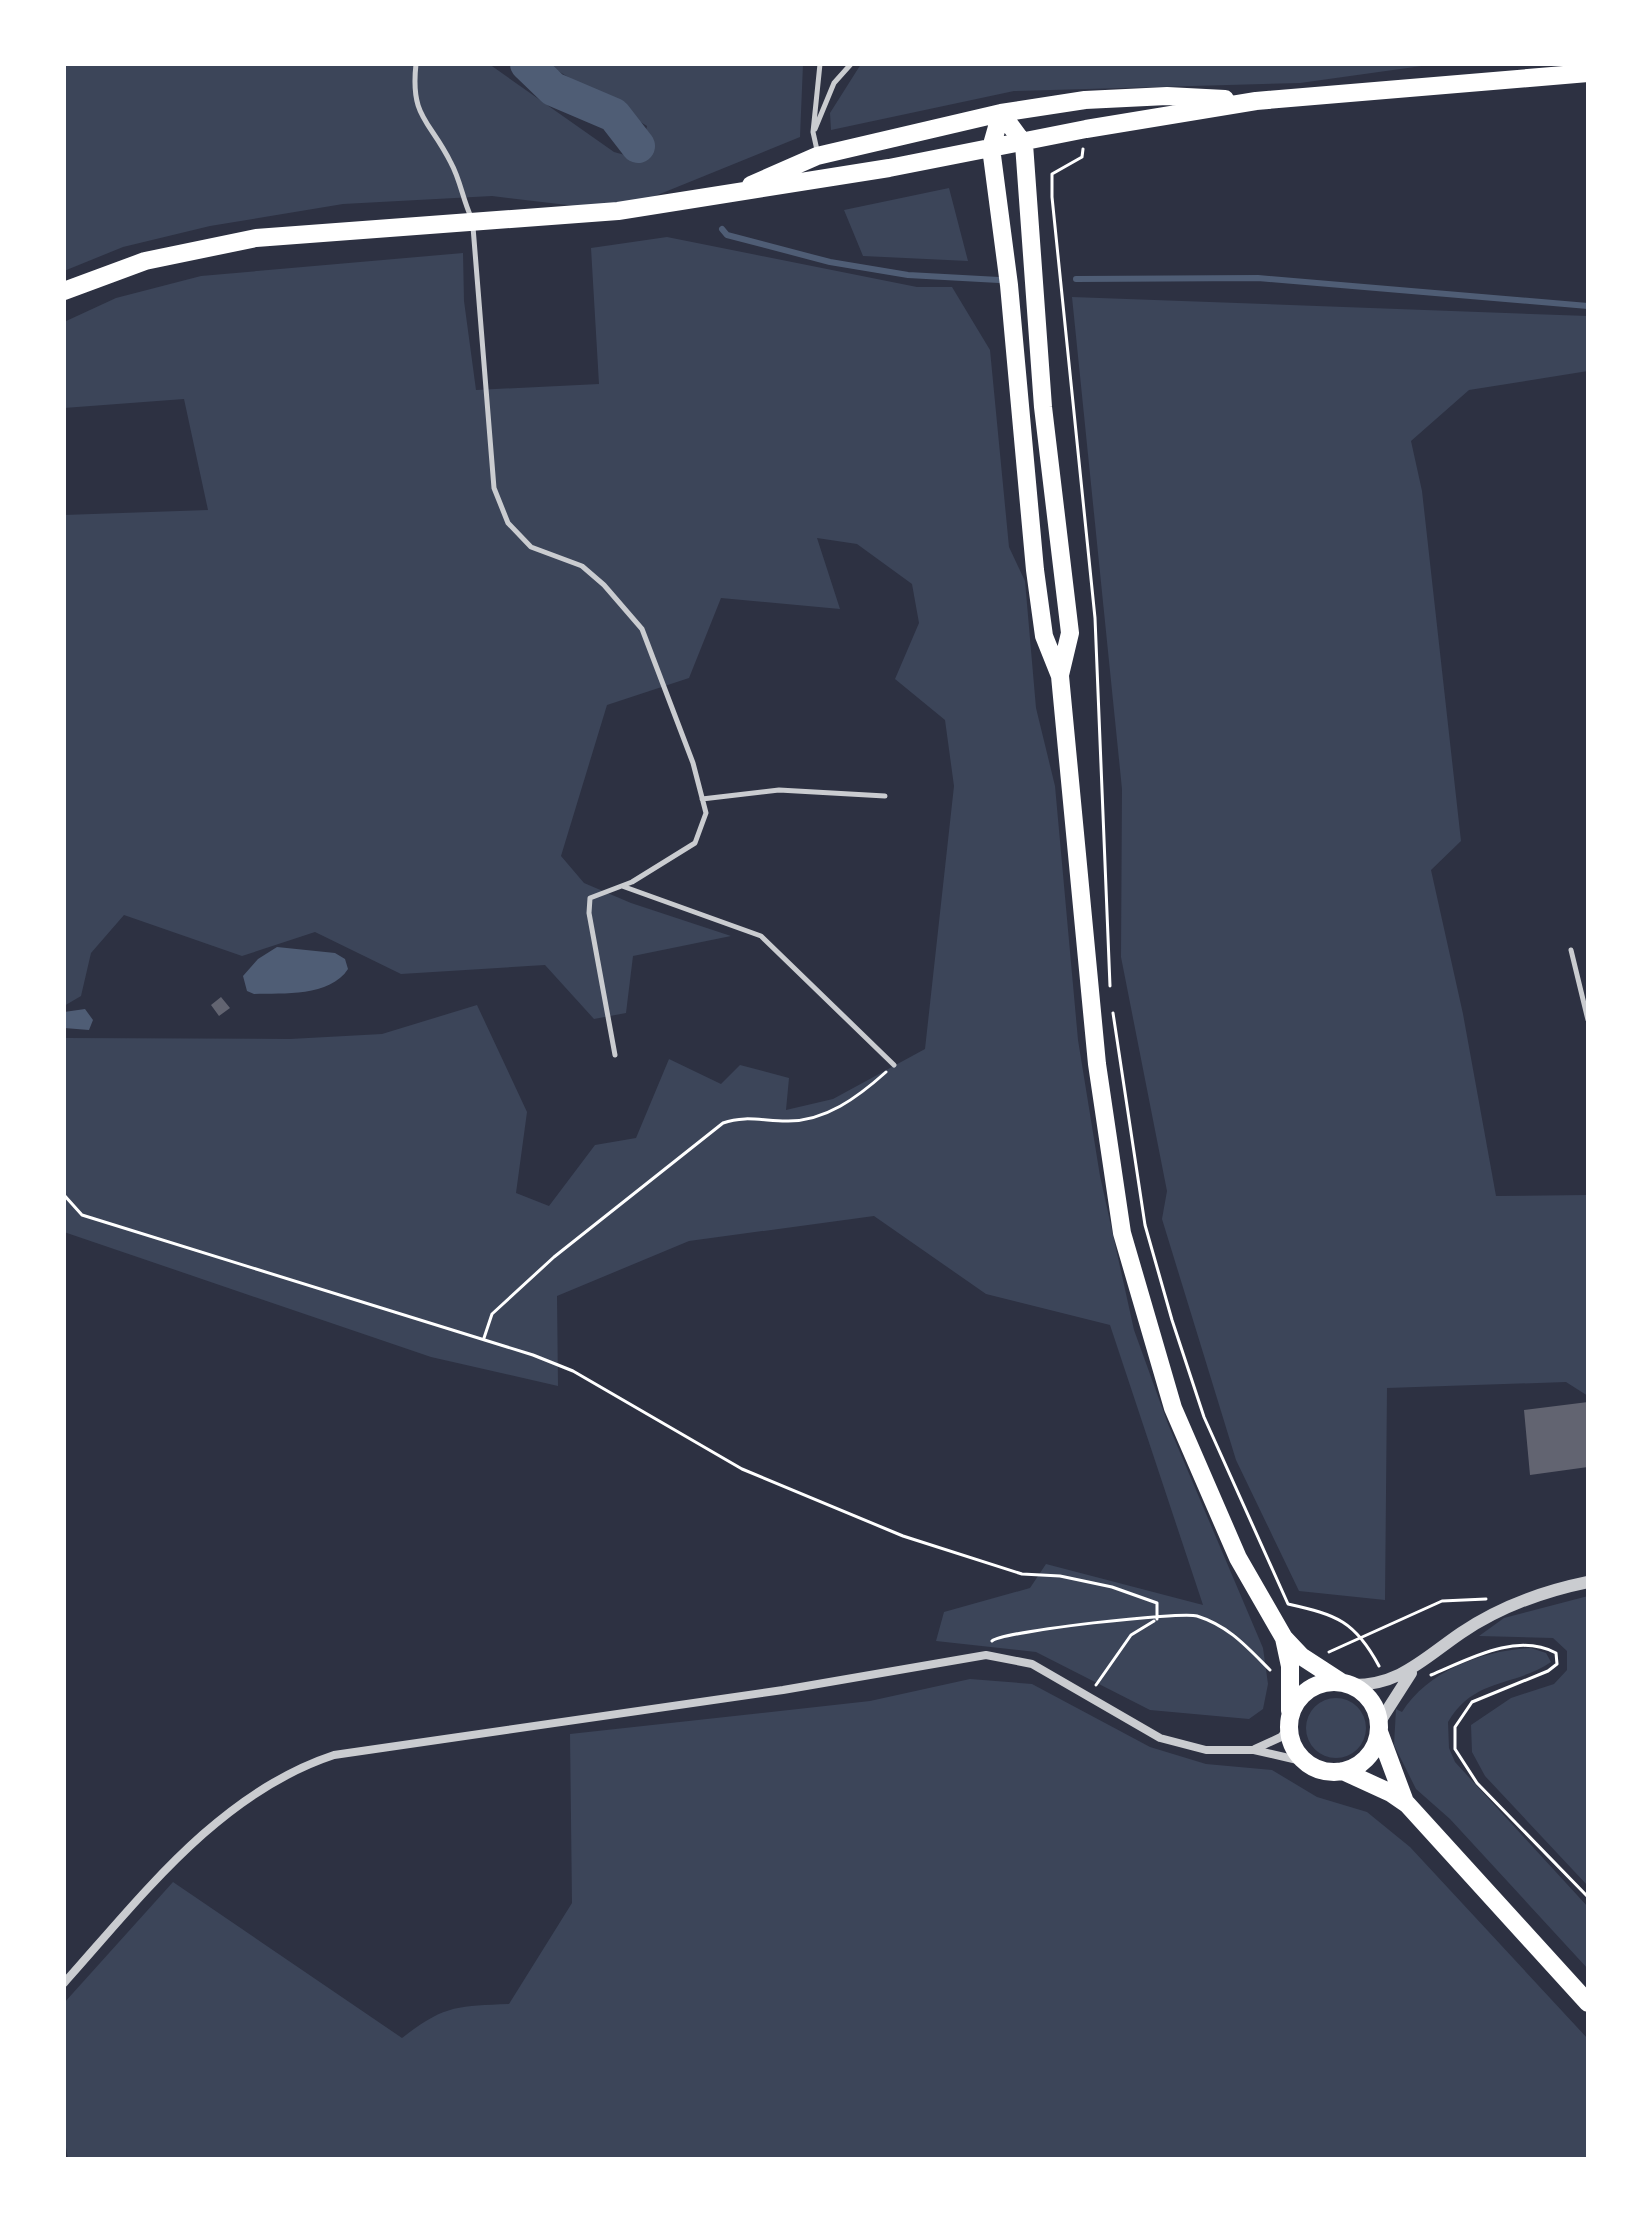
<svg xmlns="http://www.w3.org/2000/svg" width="1652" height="2223" font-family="Poppins,sans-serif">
<rect width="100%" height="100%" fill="#2d3142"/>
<path fill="#3c4559" d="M64 64H489L614 152 643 160 652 148 645 135 647 126 547 64H803L800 137 618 211 492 196 343 204 210 226 123 247 64 271Z
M861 64H1436L1300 83 1014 91 831 130 830 113Z
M949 188 968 261 863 256 844 210Z
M667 237 917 287H952L990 350 1009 547 1025 581 1036 708 1055 786 1078 1040 1100 1176 1134 1330 1168 1424 1263 1648 1268 1684 1263 1709 1249 1719 1150 1710 1036 1652 936 1641 944 1612 1030 1588 1046 1564 1203 1605 1110 1325 986 1294 874 1216 689 1241 557 1296 558 1386 431 1357 64 1232V1038L290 1039 382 1034 477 1005 527 1112 516 1193 549 1206 595 1145 636 1138 669 1059 721 1084 740 1065 789 1078 786 1110 833 1099 925 1049 954 786 945 720 895 679 919 623 912 584 857 544 817 538 840 609 721 598 689 678 607 705 561 856 584 883 631 903 731 936 633 956 626 1013 594 1019 545 965 401 974 315 932 242 956 124 915 91 953 81 996 64 1006V515L208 510 184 399 64 408V322L116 298 201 276 463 253 464 301 476 390 599 384 591 248Z
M1072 297 1588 316V371L1469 390 1411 441 1422 491 1461 841 1431 870 1463 1014 1496 1196 1588 1195V1396L1566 1382 1387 1388 1385 1600 1299 1591 1236 1460 1162 1219 1167 1191 1121 957 1122 789Z
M1588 1596V1886L1485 1776 1472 1752 1471 1725 1511 1698 1554 1684 1567 1670V1651L1553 1638 1479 1636 1504 1618Z
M1531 1648 1546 1653 1551 1662C1515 1687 1474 1677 1448 1722L1449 1748 1455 1762 1588 1907V1969L1450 1819 1416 1789 1394 1745 1396 1709 1402 1712C1429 1670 1482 1651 1531 1648Z
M970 1679 1032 1684 1150 1747 1206 1764 1272 1770 1317 1797 1367 1812 1410 1847 1588 2039V2159H68L64 2136V2003L173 1882 402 2038C444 2005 458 2006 509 2004L572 1903 570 1734 870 1701Z
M1306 1728a30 30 0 1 1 60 0a30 30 0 1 1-60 0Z"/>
<path fill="#4f5d75" d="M277 947 335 953 345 959 348 969C330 997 283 993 254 994L247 991 243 976 258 959Z
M85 1009 93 1020 89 1030 64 1028V1012Z"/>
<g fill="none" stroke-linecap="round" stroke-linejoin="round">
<path stroke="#4f5d75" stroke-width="6" d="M722 229 727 235 830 262 908 275 999 280
M1076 279 1258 278 1588 306"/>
<path stroke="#4f5d75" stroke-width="34" d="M527 64 553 89 614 115 638 146"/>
</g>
<path fill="#626471" d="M221 997 230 1008 219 1016 211 1005Z
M1588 1402V1467L1530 1475 1524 1410Z"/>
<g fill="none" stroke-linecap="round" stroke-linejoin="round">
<path stroke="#fff" stroke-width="3" d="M1083 149 1082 157 1052 174V197L1095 618 1110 986
M1113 1013 1145 1225 1172 1320 1204 1417 1288 1604C1337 1615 1355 1621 1379 1666
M64 1195 82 1215 533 1355 573 1371 742 1469 903 1536 1022 1574 1060 1576 1112 1587 1157 1603V1619
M484 1338 492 1314 554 1257 723 1123C744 1115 765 1121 786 1121 825 1122 858 1097 886 1072
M992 1641C1005 1631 1181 1611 1197 1616 1229 1626 1247 1647 1270 1670
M1329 1652 1442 1601 1486 1599
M1431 1675C1469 1659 1516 1632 1556 1653L1557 1664 1548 1671 1472 1702 1455 1727V1749L1477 1783 1588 1897
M1096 1685 1131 1635 1154 1621"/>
<path stroke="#caccd0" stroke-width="5" d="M416 64C410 118 430 120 451 163 460 179 463 200 471 217
M815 129 834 83 851 64
M817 150 813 132 820 64
M473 227 494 488 508 523 531 547 582 566 604 585 642 629 693 763 706 813 695 843 632 882 590 898 589 913 615 1055
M702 799 779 790 885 796
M622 886 761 936 894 1065
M1571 950 1588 1020"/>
<path stroke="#caccd0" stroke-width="8" d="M1255 1749 1281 1737 1289 1728
M64 1983C142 1896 219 1793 334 1755L783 1690 986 1655 1032 1664 1160 1738 1206 1750H1254L1306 1762"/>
<path stroke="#caccd0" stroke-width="12" d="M1351 1685C1399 1686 1423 1659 1461 1633 1498 1608 1544 1591 1588 1582
M1379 1723 1411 1673"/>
<path stroke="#fff" stroke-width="18" d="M1001 113 991 148 1009 285 1035 570 1044 636 1060 676 1097 1064 1122 1233 1173 1408 1238 1558 1284 1638 1301 1656 1341 1682
M1001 113 1024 144 1043 407 1070 633 1060 675
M751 185 817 156 1001 113 1085 100 1167 96 1225 99
M64 291 145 261 256 238 618 211 889 168 1086 129 1256 101 1588 73
M1284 1638 1290 1666V1711
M1289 1727a45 45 0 1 1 90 0a45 45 0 1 1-90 0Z
M1379 1732 1405 1802
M1343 1771 1391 1793 1407 1804 1588 2003"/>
</g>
<rect width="1652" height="2223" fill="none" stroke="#ffffff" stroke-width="132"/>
</svg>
